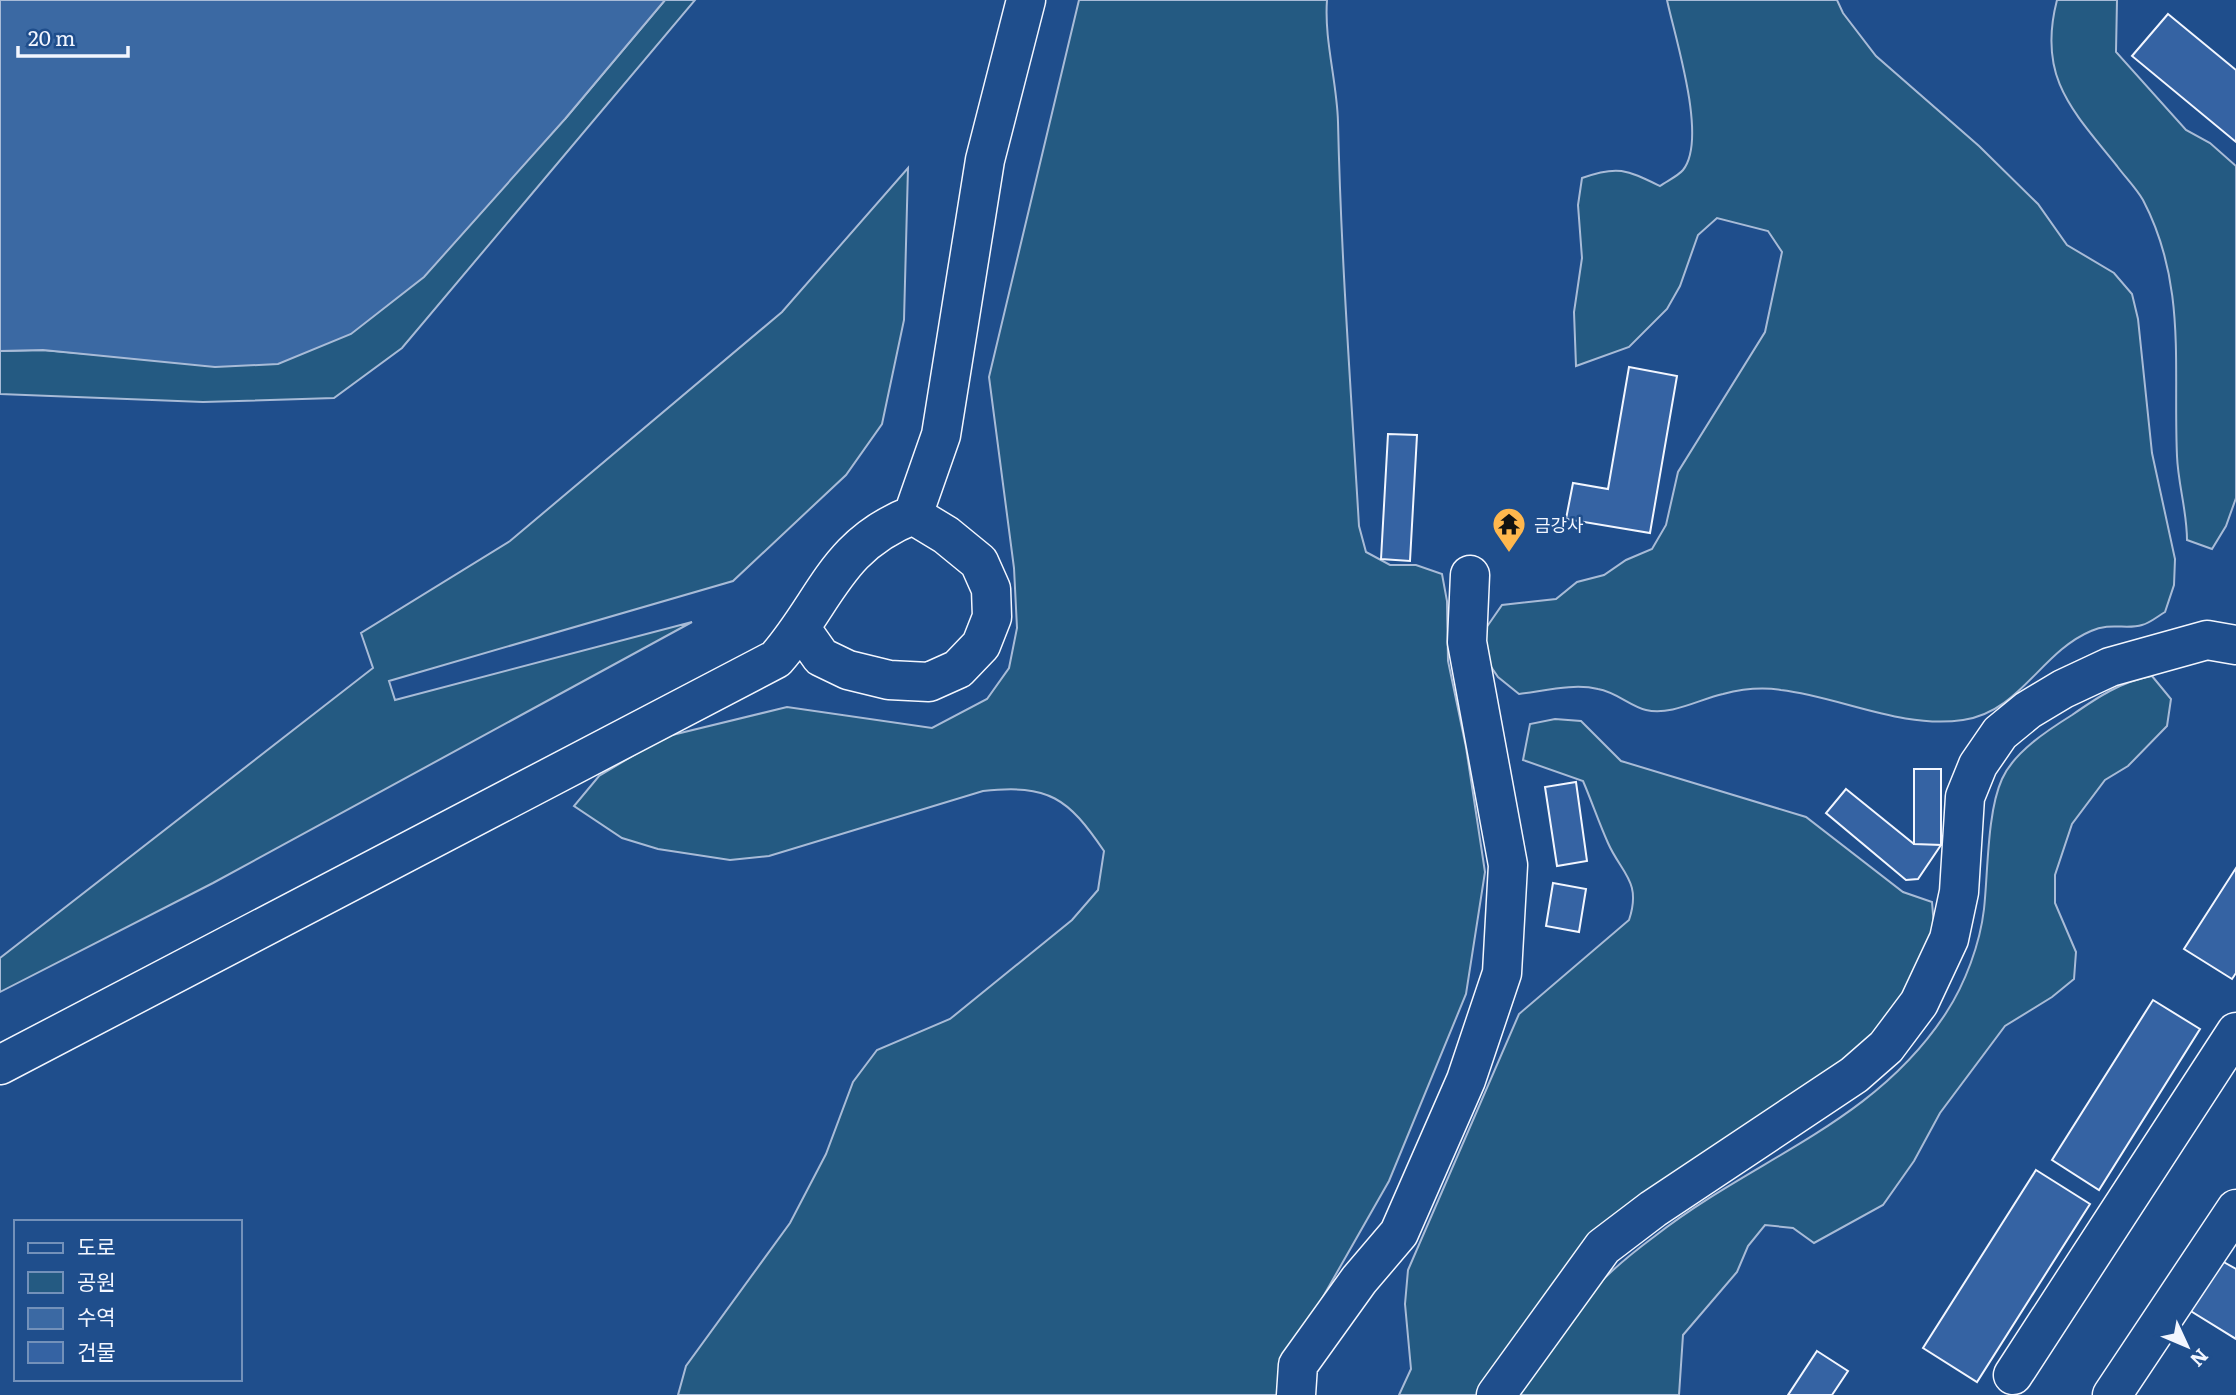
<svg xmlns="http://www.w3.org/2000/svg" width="2236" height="1395" font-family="Literata,'Noto Sans KR',serif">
<rect width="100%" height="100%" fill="#1f4e8c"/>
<path fill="#245a82" stroke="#a8bbd7" stroke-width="2" d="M665 0H695L402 348 334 398 203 402 0 394V351L43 350 124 357 565 119Z
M1079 0H1327C1324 40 1337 82 1338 122 1341 257 1351 391 1359 526L1366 552 1390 565H1416L1442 574 1447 601 1448 661 1466 747 1485 872 1466 994 1389 1181 1303 1332 1281 1395H678L686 1366 790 1223 826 1154 853 1082 877 1050 950 1019 1072 920 1098 890 1104 851C1068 798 1049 784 983 791L769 856 730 860 658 849 622 838 574 806 599 776 664 737 787 707 932 728 987 699 1009 668 1017 628 1014 568 989 377Z
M1667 0H1837L1843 13 1876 56 1979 146 2038 204 2067 245 2114 273 2132 294 2138 319 2152 453 2175 559 2174 585 2165 612C2158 616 2150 623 2142 625 2127 630 2110 622 2091 631 2041 652 2020 712 1963 720 1901 729 1841 697 1781 690 1762 687 1742 689 1723 694 1700 699 1671 716 1646 710 1630 706 1616 692 1598 689 1574 683 1544 691 1519 694L1498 677 1483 655 1486 628 1502 605 1556 599 1577 582 1604 575 1626 560 1652 549 1666 525 1678 472 1765 332 1782 252 1768 231 1717 218 1698 235 1680 286 1667 309 1629 347 1576 366 1574 312 1582 258 1578 205 1582 178C1618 165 1627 170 1660 186 1667 181 1678 176 1683 170 1708 139 1675 38 1667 0Z
M2057 0H2117L2116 52 2186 130 2210 143 2236 166V498L2226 526 2212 549 2187 540C2187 511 2178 484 2177 456 2173 365 2187 284 2143 200 2136 188 2125 177 2117 166 2072 110 2037 77 2057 0Z
M908 168 904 320 882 424 846 475 733 581 389 681 395 700 692 622 213 883 0 992V958L373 668 361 633 510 541 782 312Z
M2152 676 2171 699 2167 726 2128 766 2105 780 2072 824 2055 875V903L2076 952 2074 979 2052 997 2005 1026 1940 1113 1914 1161 1883 1205 1814 1243 1793 1228 1765 1225 1748 1246 1737 1272 1683 1335 1679 1395H1518C1537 1366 1556 1335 1577 1308 1598 1281 1628 1256 1655 1236 1754 1158 1874 1124 1946 1013 1965 984 1980 944 1984 909 1988 873 1987 812 2002 779 2014 752 2048 730 2072 715 2098 697 2120 682 2152 676Z
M1555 719 1581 721 1621 761 1806 817 1903 892 1932 902 1935 939 1909 992 1875 1038 1637 1206 1477 1395H1399L1411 1369 1405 1304 1408 1270 1519 1014 1629 920C1642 881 1621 873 1608 843 1599 823 1592 802 1583 781L1523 760 1530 724Z"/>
<path fill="#3b69a3" stroke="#a8bbd7" stroke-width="2" d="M0 0H665L565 119 424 277 351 334 278 364 215 367 43 350 0 351Z"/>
<path fill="#3563a3" stroke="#f2f6ff" stroke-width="2" d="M2168 14 2236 70V142L2132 56Z
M1629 367 1677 376 1650 533 1566 519 1573 483 1608 489Z
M1388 434 1417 435 1410 561 1381 559Z
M1914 769H1941V845L1914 844Z
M1576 782 1587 861 1557 866 1545 787Z
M1846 789 1914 844 1941 845 1918 879 1906 880 1826 813Z
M2236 868V973L2232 979 2184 949Z
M1553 883 1586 889 1579 932 1546 926Z
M2153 1000 2200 1029 2099 1190 2052 1160Z
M2036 1170 2090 1204 1977 1382 1923 1348Z
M2220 1260 2236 1269V1339L2189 1310Z
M1817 1351 1848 1371 1832 1395H1788Z"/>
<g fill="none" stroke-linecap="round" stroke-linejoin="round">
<defs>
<path id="minor" d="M802 630 821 657 848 670 889 680 929 682 958 669 981 645 992 617 991 589 979 562 946 535 913 515
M0 1065 776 659C826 602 835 545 913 515L941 435 985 160 1026 0
M2013 1375 2236 1032
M1296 1395 1298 1365 1359 1280 1399 1233 1466 1080 1502 973 1508 865 1467 642 1470 575
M1496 1395 1603 1247 1653 1209 1854 1075 1886 1047 1919 1003 1949 939 1959 892 1965 797 1978 765 2000 733 2028 710 2063 689 2110 667 2207 640 2236 645
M2112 1395 2236 1209"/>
</defs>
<use href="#minor" stroke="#f2f6ff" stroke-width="41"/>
<use href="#minor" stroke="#1f4e8c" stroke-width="38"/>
</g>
<defs>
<symbol id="temple-pin" viewBox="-11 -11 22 30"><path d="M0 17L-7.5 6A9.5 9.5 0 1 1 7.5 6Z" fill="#ffb74d" stroke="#1f4e8c"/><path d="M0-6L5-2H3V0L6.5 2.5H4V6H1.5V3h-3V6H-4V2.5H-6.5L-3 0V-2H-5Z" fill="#111"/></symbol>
</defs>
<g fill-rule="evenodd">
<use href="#temple-pin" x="1490" y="505" width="38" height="52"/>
</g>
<g text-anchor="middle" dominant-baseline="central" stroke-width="5" stroke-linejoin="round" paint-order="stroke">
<g font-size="18" fill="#f2f6ff" stroke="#1f4e8c" text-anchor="start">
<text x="1534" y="524">금강사</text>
</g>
</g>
<rect x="14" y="1220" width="228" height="161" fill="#1f4e8c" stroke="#7391ba" stroke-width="2"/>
<rect x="28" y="1243" width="35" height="10" fill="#1f4e8c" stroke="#7391ba" stroke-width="2"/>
<text x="77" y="1255" font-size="21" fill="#f2f6ff">도로</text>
<rect x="28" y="1272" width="35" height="21" fill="#245a82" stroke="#7391ba" stroke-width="2"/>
<text x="77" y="1290" font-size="21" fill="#f2f6ff">공원</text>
<rect x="28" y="1308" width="35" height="21" fill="#3b69a3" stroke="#7391ba" stroke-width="2"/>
<text x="77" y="1325" font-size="21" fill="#f2f6ff">수역</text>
<rect x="28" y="1342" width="35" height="21" fill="#3563a3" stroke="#7391ba" stroke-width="2"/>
<text x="77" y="1360" font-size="21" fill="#f2f6ff">건물</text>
<g transform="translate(2187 1346) rotate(134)" stroke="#1f4e8c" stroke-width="5" paint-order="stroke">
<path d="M0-5L12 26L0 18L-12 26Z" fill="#f2f6ff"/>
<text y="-10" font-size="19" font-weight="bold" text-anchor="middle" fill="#f2f6ff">N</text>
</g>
<path d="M18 46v10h110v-10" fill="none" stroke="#f2f6ff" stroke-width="3.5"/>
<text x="28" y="46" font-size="21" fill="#f2f6ff" stroke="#1f4e8c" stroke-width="5" paint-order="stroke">20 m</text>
</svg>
